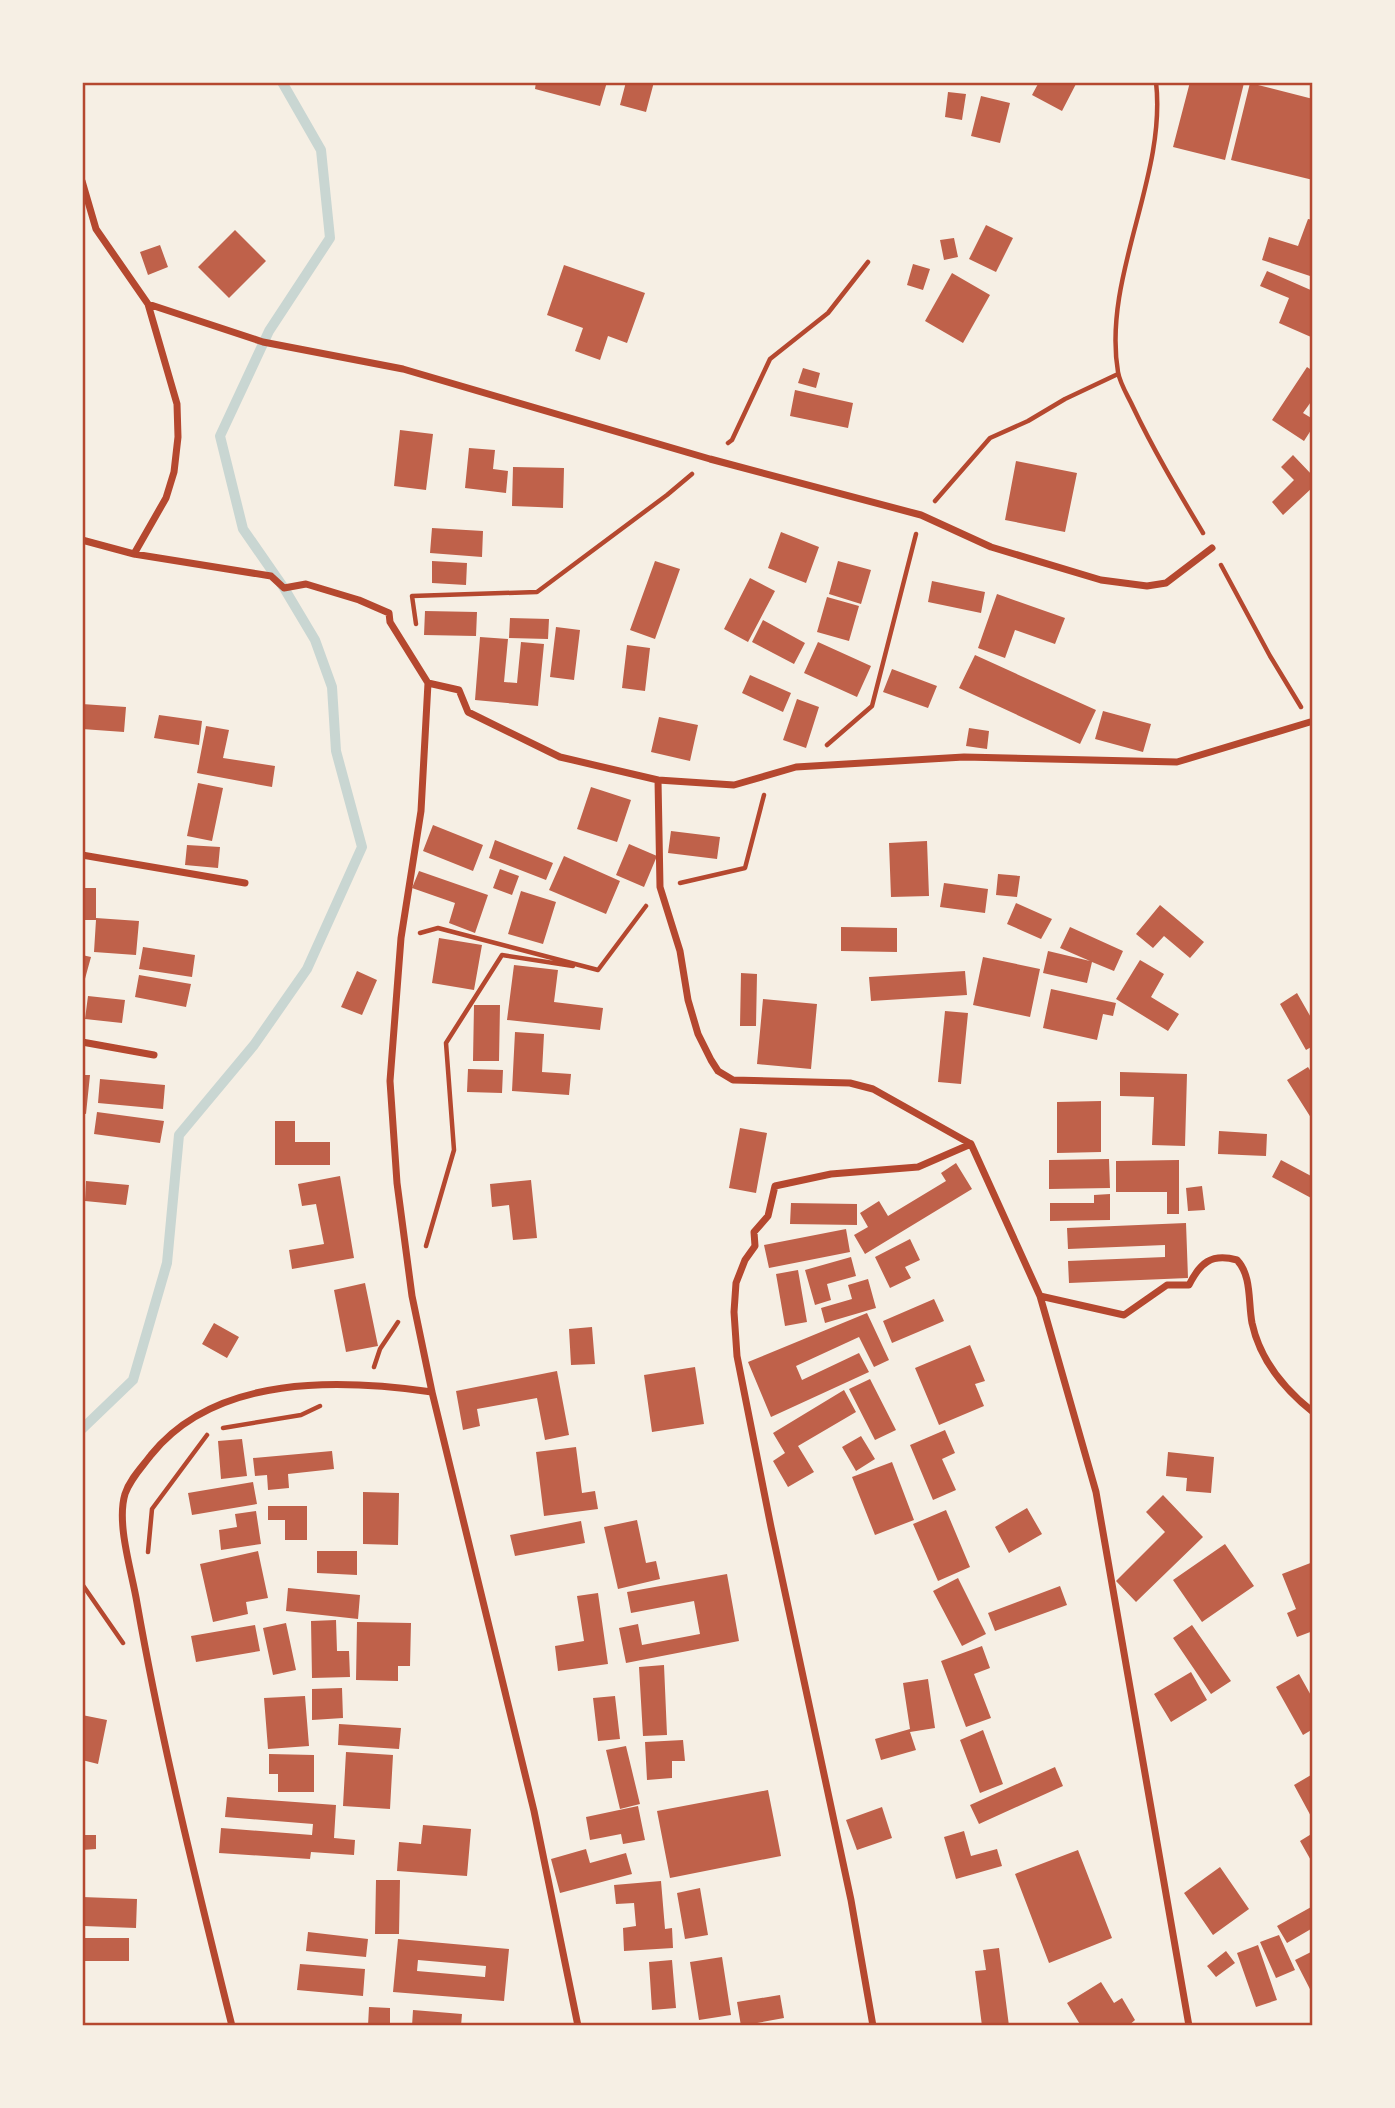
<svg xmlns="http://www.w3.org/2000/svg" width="1395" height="2108" font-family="Overpass,sans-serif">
<rect width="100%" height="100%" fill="#f6efe4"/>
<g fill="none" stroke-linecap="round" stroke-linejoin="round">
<path stroke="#c9d6d2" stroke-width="10" d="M82 1429 133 1380 167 1263 179 1135 254 1045 307 969 362 847 336 751 332 687 315 640 284 588 243 529 220 436 269 331 330 238 321 150 282 82"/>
</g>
<path fill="#bf614a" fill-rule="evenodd" d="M536 82H607L600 106 535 89Z
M626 82H654L646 112 620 105Z
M1039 82H1077L1062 111 1032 95Z
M1190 82 1244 83 1225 160 1173 147Z
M1250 83 1313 99V180L1231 160Z
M948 92 966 94 962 120 945 117Z
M981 96 1010 103 1000 143 971 136Z
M1308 219 1313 220V277L1262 260 1269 237 1298 246Z
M986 225 1013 238 996 272 969 259Z
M235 230 266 261 229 298 198 267Z
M954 238 958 257 944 260 940 240Z
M160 245 168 267 148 275 140 252Z
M913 264 930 269 923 290 907 285Z
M564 265 645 293 627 343 608 336 600 360 575 351 583 328 547 315Z
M1267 271 1313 291 1311 337 1279 323 1289 298 1260 286Z
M952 273 990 295 963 343 925 321Z
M1307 367 1313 371V399L1303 413 1313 419V427L1304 441 1272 420Z
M803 368 820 373 816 388 798 383Z
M795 390 853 403 848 428 790 416Z
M400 430 433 434 426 490 394 486Z
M469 448 495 450 493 469 508 471 506 493 465 488Z
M1293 455 1313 476V487L1283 515 1272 502 1294 480 1281 467Z
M1016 461 1077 473 1065 532 1005 520Z
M513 467 564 468 563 508 512 506Z
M432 528 483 531 482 557 430 553Z
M781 532 819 547 806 583 768 568Z
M432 561 467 563 466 585 432 583Z
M655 561 680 569 655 639 630 630Z
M838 561 871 570 861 604 829 594Z
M750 578 775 591 748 642 724 629Z
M932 581 985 592 981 613 928 602Z
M997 594 1065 618 1055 644 1015 630 1005 658 978 648Z
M827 597 859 606 849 641 817 632Z
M425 611 477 612 476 636 424 635Z
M510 618 549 619 548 639 509 638Z
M763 620 805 643 794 664 752 642Z
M556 627 580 630 574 680 550 677Z
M480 637 508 639 504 682 517 683 521 642 544 644 538 706 475 700Z
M818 642 871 666 857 697 804 673Z
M627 645 650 648 645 691 622 688Z
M975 655 1096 710 1080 744 959 688Z
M892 669 937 686 928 708 883 692Z
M750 675 791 693 783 712 742 693Z
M797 699 819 707 806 748 783 740Z
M82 704 126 707 124 732 82 729Z
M1103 711 1151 724 1143 752 1095 739Z
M159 715 202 721 199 745 154 738Z
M659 717 698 725 690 761 651 752Z
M206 726 229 730 223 758 275 766 272 787 197 773Z
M969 728 989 731 987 749 966 746Z
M198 783 223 788 212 841 187 836Z
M591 787 631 800 617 842 577 829Z
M433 825 483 845 473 871 423 851Z
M671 831 720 837 717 859 668 853Z
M495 840 553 863 546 880 489 858Z
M927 841 929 896 891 897 889 843Z
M629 844 657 856 644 887 616 875Z
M187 845 220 847 218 868 185 865Z
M564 856 620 881 606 914 549 890Z
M500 869 519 876 512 895 493 888Z
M419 871 488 895 475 933 449 923 455 903 412 888Z
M998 874 1020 876 1017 897 996 895Z
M944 883 988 889 985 913 940 907Z
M82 888H96V918L139 921 136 955 94 952 96 920H82Z
M521 891 556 902 543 944 508 934Z
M1016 903 1052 919 1041 939 1007 924Z
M1160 905 1204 942 1190 958 1164 936 1153 948 1136 934Z
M841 927 897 928V952L841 951Z
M1070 927 1123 951 1114 971 1092 962 1087 983 1043 973 1048 951 1090 961 1060 948Z
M439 938 482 945 474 990 432 983Z
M143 947 195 955 192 977 139 969Z
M82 955 91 957 83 986H82Z
M983 957 1040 969 1030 1017 973 1005Z
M1140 960 1164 974 1151 997 1179 1014 1168 1031 1116 999Z
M514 965 558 970 554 1002 603 1008 600 1030 507 1020Z
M357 971 377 980 362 1015 341 1007Z
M965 971 967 995 871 1001 869 977Z
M741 973 757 974 756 1026H740Z
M139 975 191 984 186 1007 135 997Z
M1051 989 1116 1003 1113 1016 1103 1014 1097 1040 1043 1028Z
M1297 993 1313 1021V1046L1306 1050 1280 1004Z
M88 996 125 1000 122 1023 85 1019Z
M763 999 817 1004 811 1069 757 1064Z
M474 1005H500L499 1061H473Z
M945 1011 968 1013 961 1084 938 1082Z
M515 1032 544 1034 542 1072 571 1074 569 1095 512 1091Z
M1308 1067 1313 1075V1121L1287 1080Z
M468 1069 503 1070 502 1093 467 1092Z
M1120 1072 1187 1074 1185 1146 1152 1145 1154 1097 1120 1096Z
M82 1075H90L86 1114 82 1113Z
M100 1079 165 1085 163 1109 98 1103Z
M1101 1101V1152L1057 1153V1102Z
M97 1112 164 1121 160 1143 94 1134Z
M275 1121H295V1142H330V1165H275Z
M740 1128 767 1133 756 1193 729 1188Z
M1219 1131 1267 1134 1266 1156 1218 1154Z
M1109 1159 1110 1188 1049 1189V1160Z
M1179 1160V1214H1167V1192H1116V1161Z
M1281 1160 1313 1177V1199L1272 1177Z
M956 1163 972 1189 865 1254 854 1235 868 1227 860 1213 879 1201 888 1216 946 1181 941 1173Z
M340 1176 354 1258 292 1269 289 1250 324 1244 316 1204 302 1206 298 1184Z
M531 1180 537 1238 513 1240 509 1205 492 1207 490 1184Z
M86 1181 129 1185 126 1205 85 1201Z
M1202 1186 1205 1210 1188 1211 1186 1188Z
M1110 1194V1220L1050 1221V1203H1094V1195Z
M791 1203 857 1204V1225L790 1224Z
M1186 1223 1188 1278 1069 1283 1068 1261 1165 1257V1245L1068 1249 1067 1228Z
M846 1229 850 1252 769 1268 764 1245Z
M910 1239 920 1260 905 1267 911 1278 890 1288 875 1257Z
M851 1257 856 1276 827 1284 831 1300 815 1305 805 1270Z
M798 1270 807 1322 785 1326 776 1274Z
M868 1279 876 1308 825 1323 821 1308 852 1299 848 1285Z
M365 1283 378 1346 346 1352 334 1290Z
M934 1299 944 1321 892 1343 883 1321Z
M867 1313 889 1360 874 1367 859 1337 796 1366 802 1380 859 1353 869 1372 771 1417 748 1362Z
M214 1323 239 1337 227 1358 202 1344Z
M592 1327 595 1364 571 1365 569 1329Z
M970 1345 985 1381 975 1384 984 1406 939 1425 915 1368Z
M695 1367 704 1424 652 1432 644 1375Z
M557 1371 569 1435 545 1440 537 1398 477 1409 480 1426 463 1430 456 1391Z
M870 1379 896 1430 875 1440 849 1389Z
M844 1390 856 1412 798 1446 814 1472 788 1487 773 1461 785 1453 773 1433Z
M945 1430 955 1453 942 1459 956 1490 933 1500 910 1445Z
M861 1436 875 1459 856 1471 842 1447Z
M242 1439 247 1476 221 1479 218 1441Z
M576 1447 582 1493 595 1491 598 1509 544 1516 536 1452Z
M332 1451 334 1469 288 1474 289 1488 268 1490 267 1475 255 1476 253 1458Z
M1168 1452 1214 1457 1211 1493 1186 1491 1187 1478 1166 1476Z
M892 1462 914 1520 875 1535 852 1477Z
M253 1482 257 1504 192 1515 188 1493Z
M363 1492 399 1493 398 1545 363 1544Z
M1163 1495 1203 1537 1136 1602 1116 1581 1165 1532 1146 1512Z
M268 1506H307V1540H285V1520H268Z
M1027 1508 1042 1534 1009 1553 995 1527Z
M946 1510 970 1567 938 1581 913 1524Z
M256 1511 261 1544 221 1550 219 1530 237 1527 235 1514Z
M637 1520 646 1563 656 1561 660 1579 618 1589 604 1527Z
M581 1521 585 1543 515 1556 510 1535Z
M1225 1544 1254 1586 1202 1622 1173 1580Z
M258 1551 268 1598 246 1602 248 1614 213 1622 200 1564Z
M317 1551H357V1575L317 1573Z
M1313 1562V1631L1297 1637 1287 1613 1296 1609 1282 1574Z
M727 1574 739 1641 626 1663 619 1628 638 1624 642 1645 700 1634 694 1601 631 1613 627 1592Z
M958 1578 986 1634 962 1646 933 1591Z
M1060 1586 1067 1605 995 1631 988 1613Z
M288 1588 360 1595 358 1619 286 1611Z
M598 1593 608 1664 558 1671 555 1646 584 1641 577 1596Z
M336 1620 337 1651H349L350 1677 312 1678 311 1621Z
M357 1622 411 1623 410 1666H398V1681L356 1680Z
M286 1623 296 1670 273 1675 263 1628Z
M255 1625 260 1651 196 1662 191 1636Z
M1192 1625 1231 1681 1211 1694 1173 1638Z
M982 1646 990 1668 974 1674 991 1718 966 1727 941 1661Z
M664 1665 667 1735 643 1736 639 1667Z
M1191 1672 1207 1700 1171 1722 1154 1694Z
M1299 1674 1313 1699V1729L1303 1735 1276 1687Z
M928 1679 935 1728 910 1732 916 1750 881 1760 875 1739 910 1729 903 1683Z
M342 1688 343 1718 312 1720V1689Z
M305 1696 309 1746 268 1749 264 1698Z
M615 1696 620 1739 598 1741 593 1698Z
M82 1715 107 1720 98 1764 82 1760Z
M339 1724 401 1728 399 1749 338 1745Z
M983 1730 1003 1784 980 1793 960 1740Z
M683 1740 685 1761H672V1778L647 1780 645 1742Z
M626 1746 640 1804 620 1809 606 1750Z
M346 1752 393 1755 390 1809 343 1806Z
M269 1754 314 1755V1792H278V1774H269Z
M1055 1767 1063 1786 979 1824 970 1805Z
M1311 1775 1313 1777V1820L1294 1785Z
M768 1790 781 1856 670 1878 657 1811Z
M227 1797 336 1805 334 1838 355 1840 354 1855 311 1852 310 1859 219 1853 221 1828 312 1835 313 1824 225 1817Z
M638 1806 645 1840 623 1844 621 1834 590 1840 586 1817Z
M882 1807 892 1838 857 1850 846 1820Z
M423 1825 471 1829 467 1876 397 1871 399 1842 421 1844Z
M964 1831 971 1856 997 1849 1002 1866 956 1879 944 1837Z
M1313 1833V1864L1300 1841Z
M82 1835H96V1849L82 1850Z
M586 1849 590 1863 626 1853 632 1874 560 1893 551 1859Z
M1078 1850 1112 1938 1049 1963 1015 1874Z
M1220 1867 1249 1909 1213 1935 1184 1893Z
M376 1880H400L399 1934H375Z
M661 1881 665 1929 672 1928 673 1948 624 1951 623 1928 636 1926 634 1903 616 1904 614 1885Z
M700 1888 708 1935 685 1939 677 1893Z
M82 1897 137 1899 136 1928 84 1926Z
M1313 1906V1932L1311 1929 1287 1943 1277 1926Z
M308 1932 368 1939 366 1957 306 1951Z
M1279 1935 1295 1970 1276 1978 1260 1942Z
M82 1938H129V1961H82Z
M398 1939 509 1949 504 2001 393 1992ZM418 1960 486 1966 485 1977 417 1971Z
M1258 1945 1277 2000 1256 2007 1237 1953Z
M999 1948 1009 2026H982L975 1971 986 1970 983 1950Z
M1226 1951 1235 1963 1216 1977 1207 1966Z
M1313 1951V1995L1295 1960Z
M722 1957 731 2015 699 2020 690 1962Z
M672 1960 676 2008 652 2010 649 1962Z
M300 1964 365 1969 363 1996 297 1990Z
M1101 1982 1114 2003 1122 1998 1135 2020 1128 2026H1081L1067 2003Z
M780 1995 784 2018 741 2026 737 2002Z
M369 2007 390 2008V2026H368Z
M413 2010 462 2014 461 2026H412Z"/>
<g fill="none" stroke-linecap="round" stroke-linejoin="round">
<path stroke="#b5482f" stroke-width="4.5" d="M1156 82C1167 177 1102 277 1118 372 1120 384 1128 396 1133 407 1154 451 1178 491 1203 533
M728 443 732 440 770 359 828 313 868 262
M935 501 990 438 1028 421 1065 399 1118 374
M1221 565 1270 656 1301 707
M416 624 412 596 537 592 667 495 692 474
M827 745 872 706 916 534
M680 883 745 868 764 795
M420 933 438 928 598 970 646 906
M426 1246 454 1150 446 1043 502 955 573 966
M374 1367 380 1349 398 1322
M223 1428 301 1415 320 1406
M148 1552 152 1509 207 1435
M82 1584 123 1643"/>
<path stroke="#b5482f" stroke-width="7" d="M82 181 96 229 148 304 177 404 178 437 174 472 166 498 134 554
M148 304 263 342 403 369 710 459 921 515 991 547 1101 580 1147 586 1166 583 1212 548
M82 540 134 554 271 576 284 588 306 584 359 600 389 613 390 622 428 683 459 690 468 712 560 757 658 780 660 887 680 951 688 1000 698 1034 711 1060 718 1071 733 1080 850 1083 873 1089 971 1144 1040 1296 1124 1315 1167 1285H1189C1200 1263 1211 1253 1237 1260 1252 1276 1248 1302 1252 1323 1260 1360 1284 1389 1313 1412
M428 683 421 811 401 938 390 1081 397 1183 412 1296 432 1392 534 1811 578 2026
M658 780 734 785 796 767 964 757 1177 762 1310 722
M82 855 245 883
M82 1042 154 1055
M1040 1296 1096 1492 1189 2026
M232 2026C197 1885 162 1745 137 1603 132 1572 116 1524 125 1494 130 1479 142 1467 151 1455 216 1374 340 1379 432 1392
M873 2026 851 1900 771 1527 737 1356 734 1312 736 1283 745 1260 755 1246 754 1232 768 1216 775 1186 831 1174 918 1167 971 1144"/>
</g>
<rect width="1395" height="2108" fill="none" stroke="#f6efe4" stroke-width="168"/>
<rect x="84" y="84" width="1227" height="1940" fill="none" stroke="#b5482f" stroke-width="2.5"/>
</svg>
